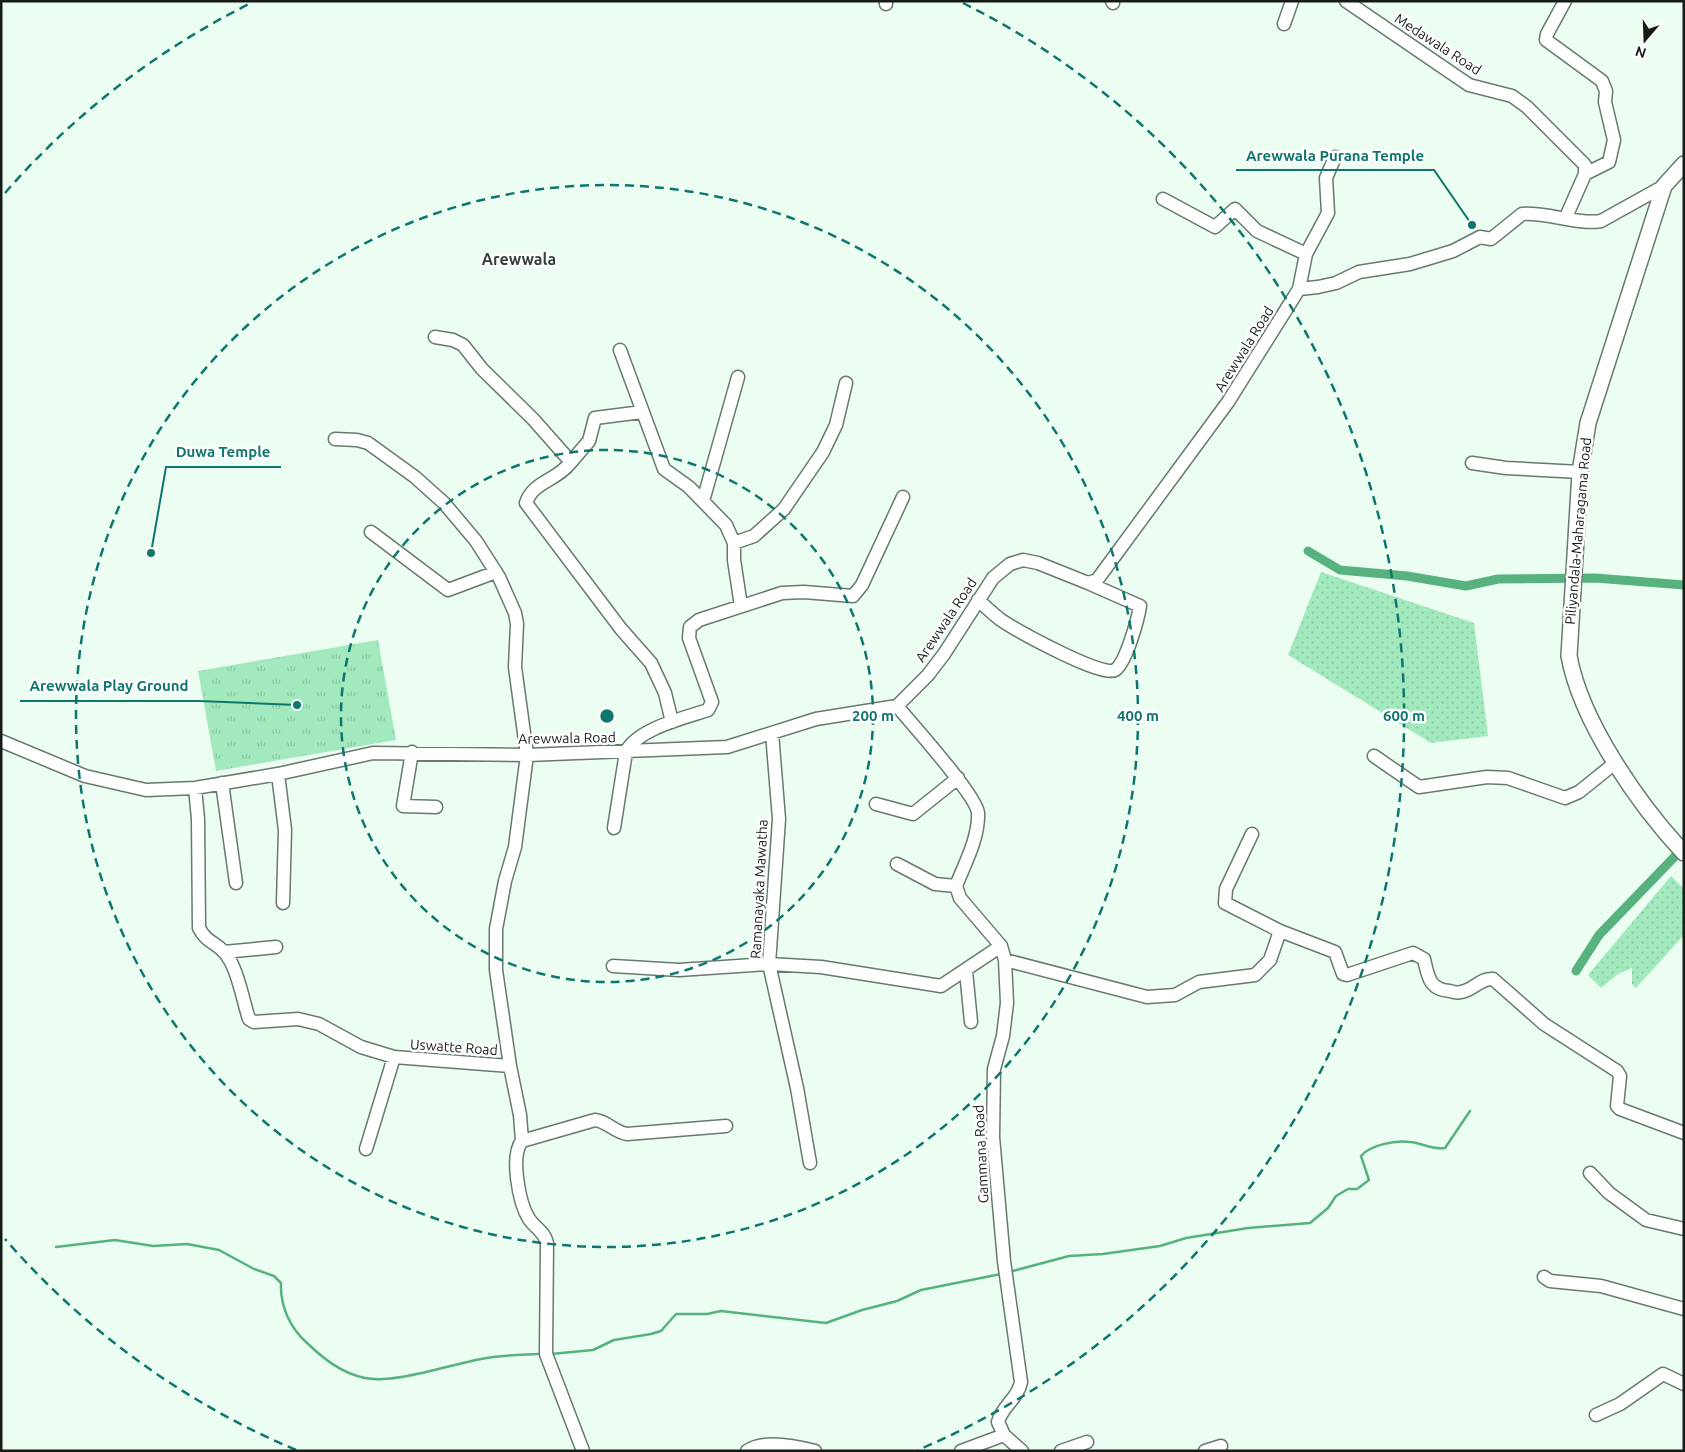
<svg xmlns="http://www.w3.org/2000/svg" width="1685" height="1452" font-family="Ubuntu,sans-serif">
<defs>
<pattern id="grass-dots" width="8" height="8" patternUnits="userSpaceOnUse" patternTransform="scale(1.25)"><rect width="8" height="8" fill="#a3e9be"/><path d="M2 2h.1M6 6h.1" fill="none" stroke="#8bc7a3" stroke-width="1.8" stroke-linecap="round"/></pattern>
<pattern id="park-tufts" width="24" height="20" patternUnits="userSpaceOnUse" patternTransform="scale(1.25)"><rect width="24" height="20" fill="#a3e9be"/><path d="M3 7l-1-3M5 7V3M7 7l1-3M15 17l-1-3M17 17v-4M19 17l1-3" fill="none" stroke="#8bc7a3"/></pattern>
</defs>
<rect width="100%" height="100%" fill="#ebfef1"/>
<path fill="url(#grass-dots)" d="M1321 572 1474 623 1488 736 1431 743 1288 655Z
M1671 876 1684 889V935L1636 988 1632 984V968L1618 974 1601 988 1588 975Z"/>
<path fill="url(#park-tufts)" d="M378 640 396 740 216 771 198 671Z"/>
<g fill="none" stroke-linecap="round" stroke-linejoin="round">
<path stroke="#57b27f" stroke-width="2.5" d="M56 1247 115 1240 153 1246 187 1244 219 1250 254 1269 274 1276 281 1283C280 1306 290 1328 307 1343 324 1359 341 1373 365 1378 395 1384 449 1365 481 1359 499 1355 519 1355 538 1354
M1009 1272 1069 1256 1103 1254 1160 1246 1186 1238 1248 1228 1310 1223 1328 1208 1336 1196 1348 1189H1357L1369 1180 1361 1156C1370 1145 1395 1140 1410 1142 1423 1143 1431 1150 1445 1148L1470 1111
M551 1354 593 1350 614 1340 651 1334 661 1331 676 1314H707L721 1311 826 1323 862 1310 897 1301 921 1290 1001 1274"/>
<path stroke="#57b27f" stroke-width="9" d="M1308 551 1340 570 1407 576 1466 586 1498 579 1595 578 1684 585
M1576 971 1599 935 1684 847"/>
<defs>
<path id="minor" d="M1112 1 1113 3
M1346 1 1469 85 1512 96 1527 107 1585 165V174L1566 217
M1565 1 1547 34 1546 40 1602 81 1606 91 1605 102 1614 140 1609 162 1585 174
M886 4V1
M1284 24 1292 1
M1163 199 1215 227 1235 209 1257 231 1306 254
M1299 289 1306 254 1328 213 1326 178 1335 157
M435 337 453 340 463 345 482 369 533 419 571 462C557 481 533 481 526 503L621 629 651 663 665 693 672 722
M620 350 664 469 689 487 726 525 734 543V560L741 606
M335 439 357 440 368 443 415 477 444 503 476 541 499 577 515 613 517 624 515 667 527 755 515 847 505 881 496 929V970L510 1066
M571 462 589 441 595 418 642 412
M1472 463 1506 468 1580 472
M703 501 738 377
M371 532 448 590 496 572
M734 543 754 536 784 509 823 452 836 425 846 383
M978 600C986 607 993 614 1001 620 1016 630 1102 678 1115 670 1126 663 1138 619 1140 606L1088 583
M897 706C911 723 977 796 978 813 979 838 965 863 956 886L960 898 1001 946 1005 960 1007 1003 1003 1036 994 1069 993 1137 1004 1261 1021 1382C1018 1399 1002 1406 998 1422L1004 1435 1022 1451
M772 733 779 819 769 964 797 1088 810 1163
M1 741 85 776 146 790 195 788 278 774 373 753 527 755 727 747 816 719 897 706 928 675 944 654 993 578 1010 564 1023 560 1038 563 1088 583 1097 580 1228 402 1299 289 1318 287 1336 283 1359 272 1410 264 1453 251 1480 237 1491 239 1522 214C1547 212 1578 225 1601 221L1664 186
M412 752 403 806 436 807
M1374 756 1419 787 1487 777 1508 778 1565 798 1579 792 1615 763
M278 774 285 830 283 903
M222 783 236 883
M195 788 198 819 199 928C207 943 214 941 224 952 237 965 243 1001 249 1019L254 1022 298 1019 319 1024 361 1047 394 1057 510 1066 520 1115 522 1141C510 1156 519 1203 529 1219 536 1229 544 1231 547 1243L546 1354 583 1451
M876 804 913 814 958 778
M614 828 626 752C637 729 684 718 708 710L712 702 689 638 690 627 699 620 782 593 804 592 853 596 862 585 903 497
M1252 834 1226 889 1225 903 1280 931 1335 952 1343 974 1347 975 1413 953 1424 959C1428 976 1429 990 1450 991 1453 992 1458 993 1461 992 1474 990 1480 978 1493 979L1544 1024 1617 1071 1620 1076 1617 1106 1620 1109 1684 1133
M897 864 935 884 956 886
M224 952 276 947
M1005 960 1147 997 1175 995 1199 982 1255 975 1270 960 1280 931
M613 966 679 970 769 964 821 967 941 986 1001 946
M966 971 971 1022
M522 1141 595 1120C607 1121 614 1132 627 1134L726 1126
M366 1149 394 1057
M1590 1173 1609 1193 1646 1220 1684 1229
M1544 1277 1550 1281 1601 1286 1684 1309
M1596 1415 1620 1404 1663 1374 1684 1384
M747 1451C763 1439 796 1446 815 1451
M961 1451 1004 1435
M1061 1451 1087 1442
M1205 1451 1221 1446"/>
<path id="major" d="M1684 164 1664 186 1588 423 1580 472 1569 656C1581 722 1639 805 1684 853"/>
</defs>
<use href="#minor" stroke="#68796e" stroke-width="15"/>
<use href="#major" stroke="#68796e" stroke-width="18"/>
<use href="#minor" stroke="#fff" stroke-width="12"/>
<use href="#major" stroke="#fff" stroke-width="15"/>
</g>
<g fill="none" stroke="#0f766e" stroke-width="2.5" stroke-dasharray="9 6">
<circle cx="607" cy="716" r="266"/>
<circle cx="607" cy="716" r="531"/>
<path d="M296 1450A797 797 0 0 1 5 1239M5 193A797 797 0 0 1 251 3M963 3A797 797 0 0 1 918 1450"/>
</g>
<g text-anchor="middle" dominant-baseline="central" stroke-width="5" stroke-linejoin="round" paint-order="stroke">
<g font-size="14" fill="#151c17" stroke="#fff">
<text transform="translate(1438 44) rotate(33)">Medawala Road</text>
<text transform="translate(1244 349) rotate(-58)">Arewwala Road</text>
<text transform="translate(1578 531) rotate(-85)">Piliyandala-Maharagama Road</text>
<text transform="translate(946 620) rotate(-56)">Arewwala Road</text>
<text transform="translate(567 738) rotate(-1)">Arewwala Road</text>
<text transform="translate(759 889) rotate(-87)">Ramanayaka Mawatha</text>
<text transform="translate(454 1047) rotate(4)">Uswatte Road</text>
<text transform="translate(981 1154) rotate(-93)">Gammana Road</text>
</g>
<g font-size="16" font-weight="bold" fill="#334238" stroke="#fff">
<text x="519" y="259">Arewwala</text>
</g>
</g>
<circle cx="607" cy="716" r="8" fill="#0f766e" stroke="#fff" stroke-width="2.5"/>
<g font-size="15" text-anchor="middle" font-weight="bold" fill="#0f766e" stroke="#fff" stroke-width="5" stroke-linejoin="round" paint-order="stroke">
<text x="873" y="721">200 m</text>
<text x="1138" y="721">400 m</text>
<text x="1404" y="721">600 m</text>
</g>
<path fill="none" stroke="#0f766e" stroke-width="2" d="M1472 225L1434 170H1236M151 553L166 467H281M297 705L199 701H20"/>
<g fill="#0f766e" stroke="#fff" stroke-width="2">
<circle cx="1472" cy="225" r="5"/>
<circle cx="151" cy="553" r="5"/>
<circle cx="297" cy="705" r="5"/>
</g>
<g font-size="15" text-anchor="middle" font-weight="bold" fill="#0f766e" stroke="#fff" stroke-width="5" stroke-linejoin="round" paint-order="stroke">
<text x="1335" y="161">Arewwala Purana Temple</text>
<text x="223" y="457">Duwa Temple</text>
<text x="109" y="691">Arewwala Play Ground</text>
</g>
<rect width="1685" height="1452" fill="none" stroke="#151c17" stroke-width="5"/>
<g transform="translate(1645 40) rotate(199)" stroke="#ffffff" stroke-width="4" paint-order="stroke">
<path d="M0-4L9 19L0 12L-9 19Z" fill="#151c17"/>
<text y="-8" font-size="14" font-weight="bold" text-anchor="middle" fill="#151c17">N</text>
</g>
</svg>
